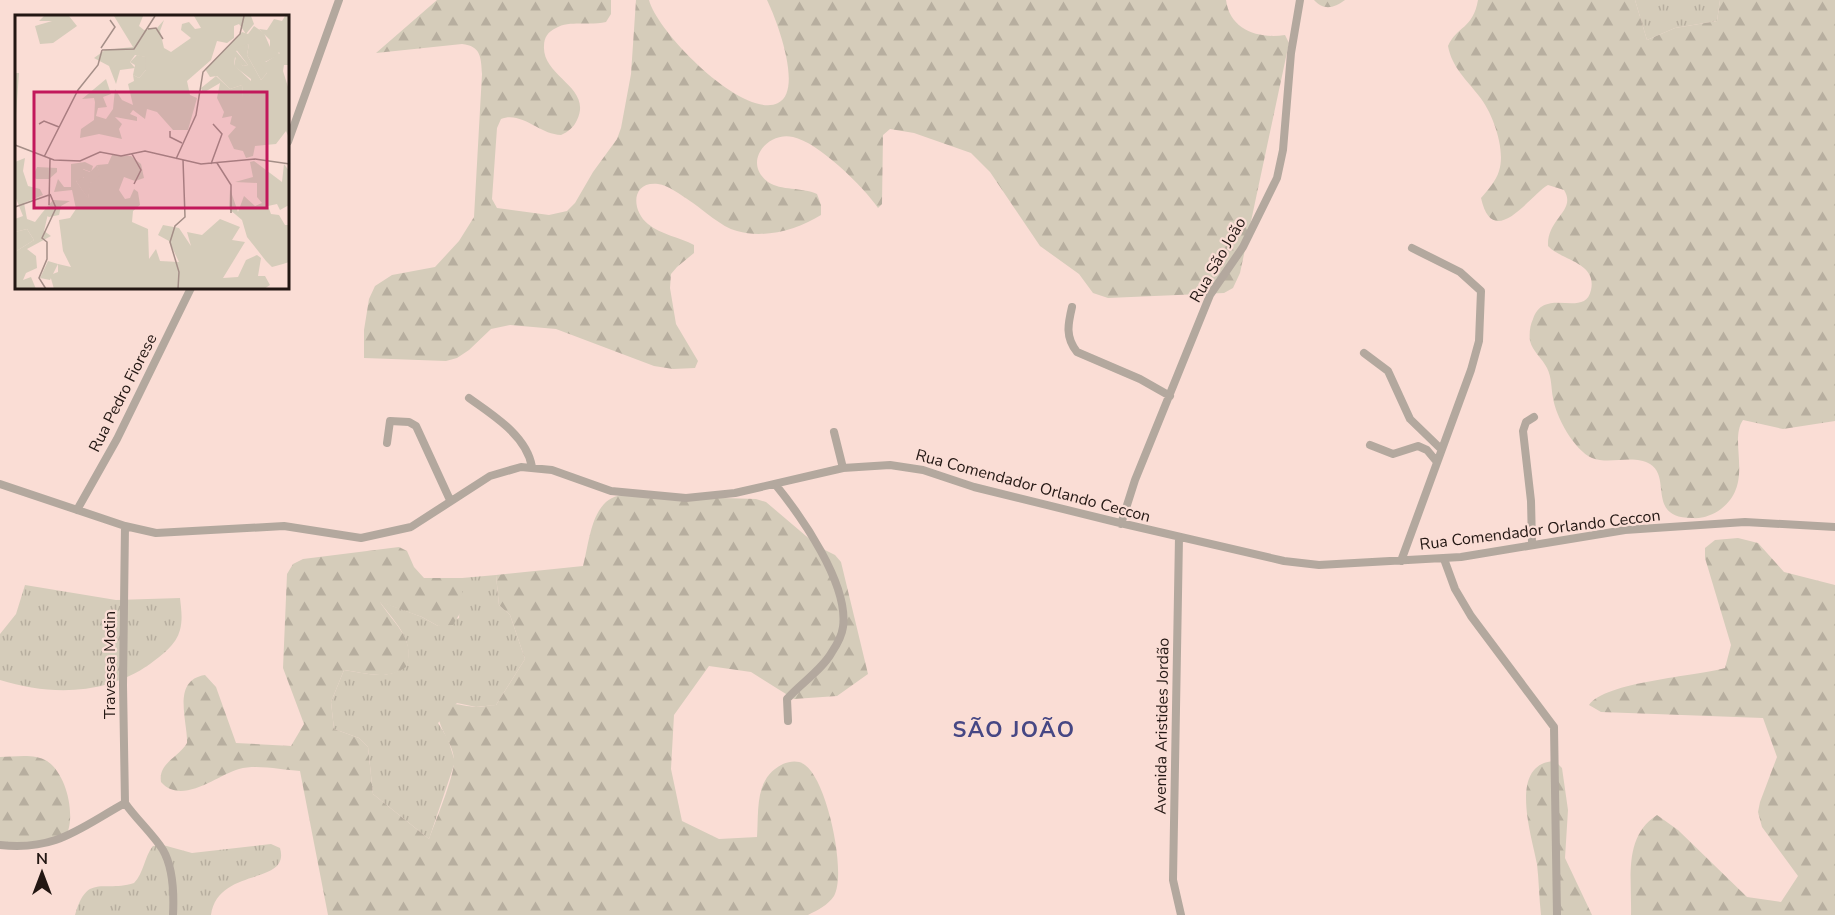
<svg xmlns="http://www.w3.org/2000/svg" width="1835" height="915" font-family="'Nunito Sans',sans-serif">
<defs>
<pattern id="grass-tufts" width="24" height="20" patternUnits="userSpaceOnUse" patternTransform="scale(1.5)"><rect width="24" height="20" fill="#d5ccba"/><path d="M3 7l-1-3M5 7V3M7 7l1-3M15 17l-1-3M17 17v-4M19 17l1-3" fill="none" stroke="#b7ae9f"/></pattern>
<pattern id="forest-firs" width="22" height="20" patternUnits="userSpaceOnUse" patternTransform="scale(1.5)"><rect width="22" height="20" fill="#d5ccba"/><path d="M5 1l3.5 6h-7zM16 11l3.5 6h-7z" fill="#b7ae9f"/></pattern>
</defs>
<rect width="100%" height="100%" fill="#faddd5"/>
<path fill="url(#grass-tufts)" d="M1635 0H1720L1717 21 1675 28 1647 40Z
M496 575 499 605 510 615 525 659 496 705 476 707 457 703 438 723 448 739 455 762 429 839 373 794 368 747 359 738 334 729 331 702 344 670C366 673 387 681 406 666 416 641 394 621 379 601L422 617 438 626 459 618 462 578Z
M25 585 116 600 180 598C181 608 183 619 180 630 176 645 162 655 150 664 106 695 51 696 0 680V634L16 614Z
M271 844 280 848C291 886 218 866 211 915H75C87 872 103 893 134 883 144 873 144 857 153 846L163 845 192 853Z"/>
<path fill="url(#forest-firs)" d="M437 0H611V14L606 22C591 26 569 20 556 28 548 32 544 37 544 46 542 77 593 87 577 120 574 127 568 132 561 135 540 135 522 111 501 119L497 128 492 199 497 208 549 215 567 211 575 203 593 172 617 139 621 128 631 74 636 0H649C657 32 743 120 778 103 804 91 776 18 767 0H1226C1230 30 1258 39 1285 35L1289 43 1240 273 1233 288 1224 293 1108 298 1093 293 1079 274 1040 246 990 172 971 153 914 133 890 129 883 135 882 204 878 208C864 187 818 142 793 137 767 131 742 163 768 182 781 191 802 187 817 194L821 205V215C797 230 764 239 737 231 721 227 704 210 690 201 681 195 668 185 658 184 631 181 631 210 648 224 661 235 680 237 694 245V253L677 267 671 274 670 288 676 324 698 361 695 368 673 369 654 366 556 329 510 325 491 329 469 350 457 358 446 361 364 358V330L369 299 375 286 392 275 435 267 459 241 474 217 482 74C481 57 481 46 462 44L376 53Z
M1314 0H1345C1334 8 1324 11 1314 0Z
M1478 0H1635L1647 40 1675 28 1717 21 1720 0H1835V421L1783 429 1743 420C1728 442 1755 483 1721 509 1713 515 1702 519 1692 518 1646 518 1672 477 1650 464 1633 454 1610 465 1592 458 1574 450 1556 417 1553 398 1551 388 1552 378 1547 368 1542 358 1533 352 1530 341 1529 334 1530 325 1533 319 1544 286 1585 319 1591 290 1597 262 1562 261 1548 246 1547 218 1577 211 1564 190L1548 185C1530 195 1493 252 1481 198 1488 190 1496 181 1499 171 1506 150 1493 113 1479 96 1467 80 1452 68 1448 46 1457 26 1473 29 1478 0Z
M622 495 756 499 766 502 819 547 835 555 841 562 868 674 837 696 794 699 751 672 709 666 674 715 671 769 682 821 719 839 757 837C759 810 754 778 783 764 790 761 799 760 805 765 827 780 847 873 834 896 828 905 818 910 808 915H328L300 771C282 770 257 764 239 769 217 775 182 806 161 782 158 763 178 758 187 743 188 722 171 680 205 675L216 687 236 743 291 746 304 724 283 668 287 574 293 564 303 559 399 547 407 551 414 567 424 578H462V610L453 625 438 626 422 617 380 602C393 623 417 640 406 667 387 681 366 673 344 670L331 702 334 729 359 738 368 747 373 794 429 839C434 825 455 774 454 761 454 743 438 730 438 712 451 699 459 706 476 707 482 707 490 705 496 705L525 659 510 615 499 605 496 575 583 566C590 541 591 499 622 495Z
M1738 538 1758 543 1784 572 1835 585V915H1631C1632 878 1623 837 1657 815L1678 830 1747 897 1781 902 1798 876 1762 827 1758 812 1760 802 1777 757 1763 718 1601 712 1589 705C1604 682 1697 676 1725 668L1731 645 1705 558V548L1715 540Z
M0 757C14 757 34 753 47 761 67 774 77 818 65 838L0 849Z
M1555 761 1562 768 1568 810 1565 858 1592 915H1541C1539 898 1539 881 1537 864 1532 836 1507 763 1555 761Z"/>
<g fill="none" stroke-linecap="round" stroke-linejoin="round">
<path stroke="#b3a89e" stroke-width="8" d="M288 142 339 0
M1072 307C1068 324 1065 337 1077 352L1140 379 1170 396
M1364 353 1388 371 1410 419 1441 449
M469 398C493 415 527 436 532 467
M834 432 843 468
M387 443 390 421 409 422 416 426 450 500
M1370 445 1393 454 1418 446 1427 450 1437 462
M0 484 125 526 156 533 284 526 361 538 411 527 490 476 521 467 552 470 611 491 686 498 735 493 843 468 890 465 923 470 974 487 1116 522 1284 561 1319 565 1461 557 1625 530 1745 522 1835 527
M775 484C801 516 849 584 843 627 842 635 836 646 832 652 822 670 801 683 787 699L788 721
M77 510 117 439 191 288
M1121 524 1135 480 1210 295 1243 247 1277 178 1283 150 1291 53 1300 0
M1179 537 1173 880 1181 915
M1532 543 1531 501 1523 431 1526 422 1534 417
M1444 559 1455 589 1471 616 1554 727 1557 915
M1401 561 1471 370 1479 341 1481 291 1460 272 1412 248
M125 803 123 685 125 526
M125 803C136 819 153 834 163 850 174 869 174 895 173 915
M0 845C56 851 78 829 125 803"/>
</g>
<g text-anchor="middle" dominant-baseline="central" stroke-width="4.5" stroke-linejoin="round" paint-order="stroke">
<g font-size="16" fill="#231713" stroke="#faddd5">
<text transform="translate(1218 260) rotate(-60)">Rua São João</text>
<text transform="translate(123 393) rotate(-63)">Rua Pedro Fiorese</text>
<text transform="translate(1033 486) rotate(15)">Rua Comendador Orlando Ceccon</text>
<text transform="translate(1540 530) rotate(-7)">Rua Comendador Orlando Ceccon</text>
<text transform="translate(110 665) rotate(-90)">Travessa Motin</text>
<text transform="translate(1162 726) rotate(-89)">Avenida Aristides Jordão</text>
</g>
<g font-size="22" font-weight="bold" letter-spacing="1.5" fill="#464784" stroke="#faddd5">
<text x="1014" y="730">SÃO JOÃO</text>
</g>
</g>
<g transform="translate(15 15)">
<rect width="274" height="274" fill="#faddd5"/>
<path d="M239 11 249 18 255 32 263 35 264 40 250 47 252 58 246 65 232 40 234 29 221 36 233 50 228 51 220 42 219 50 237 67V80L228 83 227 70 215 74 202 61 195 62 190 54 227 17 233 19ZM122 40 131 42V55L124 63 118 60 120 50 115 47ZM82 150 86 161 82 167H76L73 184 61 166 63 162 69 163 67 154 75 157ZM22 152 42 153V157L34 164H21L18 161ZM38 185 55 186 46 191 44 200 34 202 27 198ZM12 214 19 225 0 237V217ZM33 246 43 249 35 265 25 263Z" fill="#d5ccba"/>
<path d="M29 1H54L62 11 38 28 25 29 20 11 37 6H24ZM99 1H128L124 11 129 15 142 13 149 5 145 16 149 33 156 37 176 23 166 15 167 9 174 7 180 14 186 13 179 1H236L239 9 231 19 224 9 219 11V23L212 28 202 26 196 45 172 66 175 80 182 83 173 115H158L142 97 132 94 130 104 118 95 115 99 122 102V106L100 102 107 109 104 114 107 124 84 119 65 123 66 114 79 105 80 87 79 83 67 84 91 64 96 79 88 82 92 92 83 93 81 101 91 104 98 94 100 74 107 85 118 90 113 69 119 66 118 60 124 63 131 55 130 42 120 40 115 47 120 53 105 55 101 69 94 51 79 43 90 35 118 32ZM270 1H274V50H269L268 56 274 75V123L271 116 261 129 240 131 238 141 231 143 228 136 219 134 213 121 221 112 215 109 217 101 207 103 209 97 202 83 205 68 188 78 186 73 201 61 215 74 227 70 228 82 236 80V64L219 51 221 41 228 51 233 50 220 33 234 29 232 40 246 65 252 58 243 44 251 47 265 38 255 34V25L244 14 252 15 259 4 267 6ZM0 58H4L0 114ZM97 140 116 141 126 149 129 163 120 166 109 162 104 175 110 184 115 183 119 174 123 177 125 190 118 196 117 207 133 214 134 244 141 234 145 246 164 247 154 226 143 220 148 210 164 213 176 231 172 217 187 220 205 204 225 212 217 225 230 227 208 263 223 262 231 245 242 240 246 243 243 261H250L255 270 249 274H39L35 260 43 257V249L56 252 48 236 44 205 55 203 61 194 57 175 39 177 43 164 49 172H56V149L70 147 78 151 76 157 68 154 70 162 61 166 73 183 75 168 85 161 82 150 93 149ZM10 143 8 156 13 171 25 174 28 180 9 188 12 204 20 207 27 198 33 199 29 216 36 221 12 234 21 241 22 253 11 258 8 265 16 262 21 274H0V237L19 225 12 214 0 217V204L8 201 0 181V147ZM239 146 267 167 269 149 274 156V190L265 195 262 189 253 191 256 199 264 200 270 210H274V247L268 249 257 252 251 246 232 222 227 205 214 194 215 174 223 197 229 181 240 191 247 188 242 182V168L220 167 238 162 235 147Z" fill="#d5ccba"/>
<path fill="none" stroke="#a48e87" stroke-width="1.5" d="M133 14 141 13 148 24M86 33 100 12 95 5M87 35 119 34 140 1M24 109 29 106 44 112M155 116V122L167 128M0 130 39 145 65 146 85 137 106 141 130 136 186 149 240 144 275 149M117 139 126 155 119 169M29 142 63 75 83 50 87 35M161 144 181 100 188 57 225 19 229 1M202 148 216 170V198M196 149 207 119 198 109M34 190 35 144M0 192 34 180M31 274 24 263 32 244V227L27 223 41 193 35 179M163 274 164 257 155 227 160 211 170 202 168 145"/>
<path fill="#c2185b" fill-opacity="0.15" stroke="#c2185b" stroke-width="3" d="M19 77H252V193H19Z"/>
<rect width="274" height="274" fill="none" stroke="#231713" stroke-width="3"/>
</g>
<g transform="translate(42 873)" stroke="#faddd5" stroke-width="4.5" paint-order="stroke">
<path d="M0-4.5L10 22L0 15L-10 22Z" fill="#231713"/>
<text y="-9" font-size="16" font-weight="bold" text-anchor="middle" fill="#231713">N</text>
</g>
</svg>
